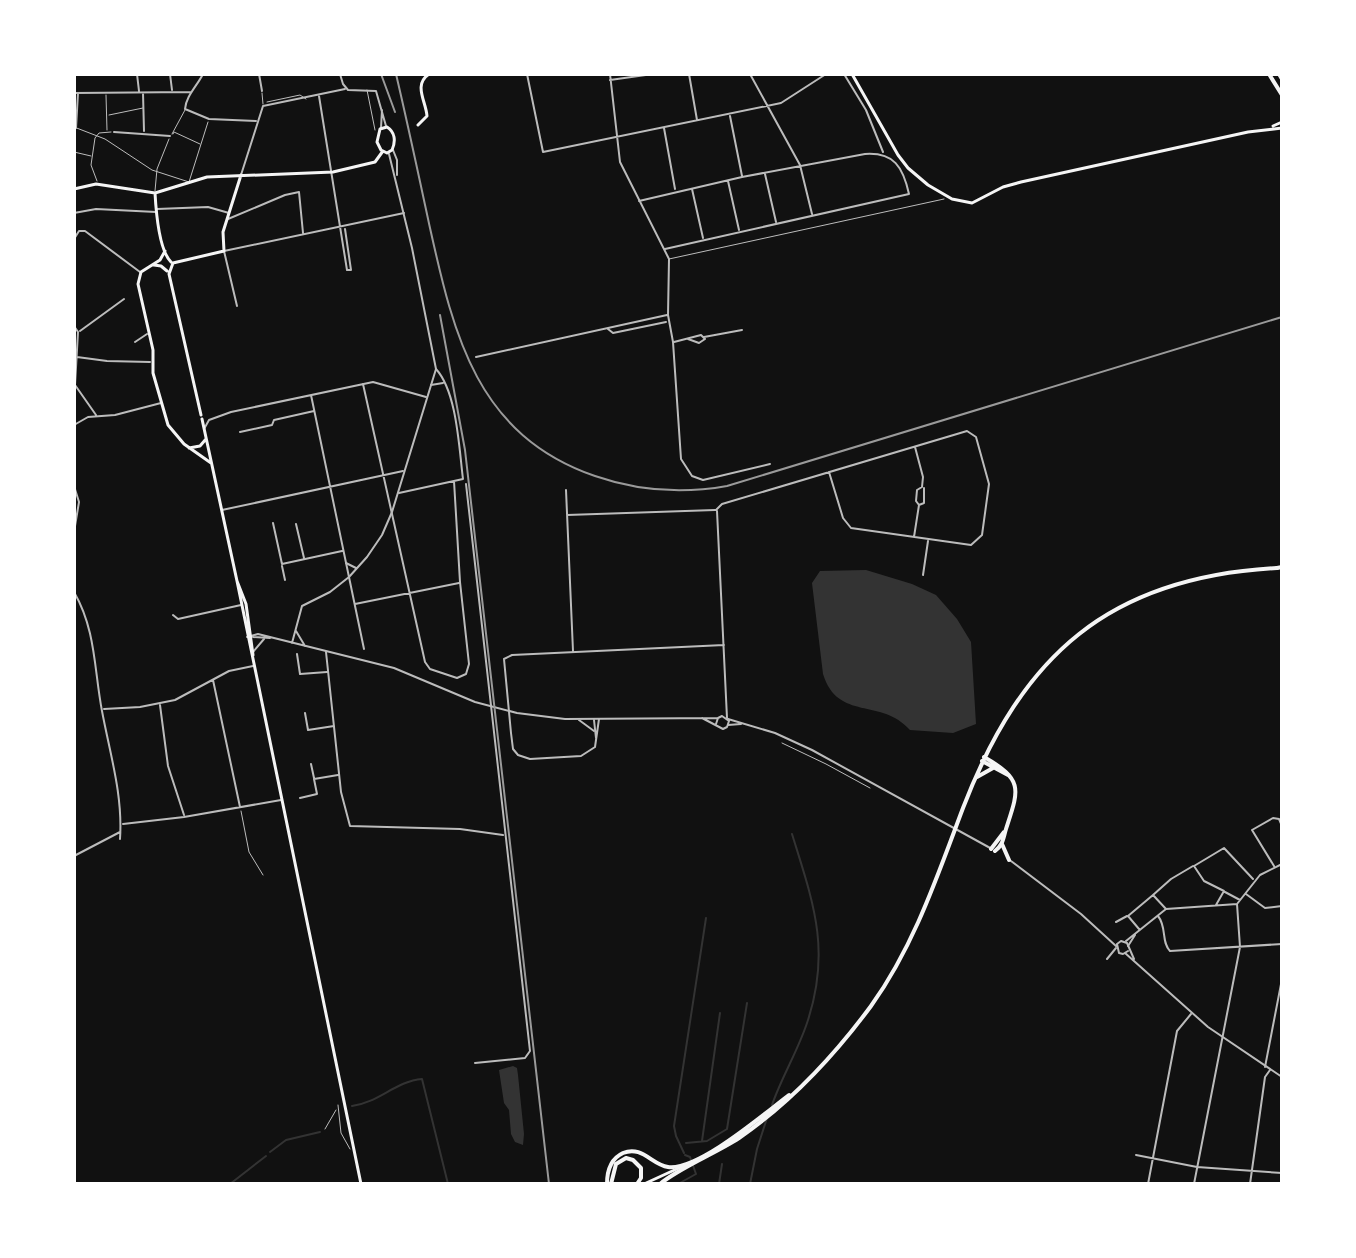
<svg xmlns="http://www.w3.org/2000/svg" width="1356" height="1258" font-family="'IBM Plex Sans',sans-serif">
<rect width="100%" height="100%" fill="#111"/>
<path fill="#333" d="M866 570 912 584 936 595 957 619 971 642 976 724 953 733 910 730C881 697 838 722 823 674L812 583 820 571Z
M513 1066 517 1068 518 1075 524 1134 523 1145 515 1142 511 1134 509 1110 504 1103 499 1070Z"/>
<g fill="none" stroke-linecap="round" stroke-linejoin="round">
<path stroke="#333" stroke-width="2" d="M772 1105C782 1076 799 1049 808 1020 831 949 813 902 792 834
M352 1106C378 1103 396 1081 422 1079L448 1184
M702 1141 720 1013
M686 1143 707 1141 727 1129 747 1003
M270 1152 286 1140 320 1132
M684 1153 676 1136 674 1126 706 918
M230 1184 266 1156
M678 1184 696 1174 690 1157 685 1155
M719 1184 722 1164
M750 1184 757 1149 767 1118"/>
<path stroke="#bcbcbc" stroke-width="1" d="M367 90 375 130
M262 93 263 104
M267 102 300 95 306 99
M669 259 944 199
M782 743 826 764 870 788
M241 811 249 852 263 875
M338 1105 341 1133 350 1149
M325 1129 336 1110"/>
<path stroke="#bcbcbc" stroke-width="1" d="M106 95 107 130
M109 115 143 108
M74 127 105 139 152 170 189 182 208 122
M172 134 185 110
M173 134 174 132 200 144
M74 152 91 156
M97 181 91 165 95 138 99 133 111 132
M155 191 157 169 169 139"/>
<path stroke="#bcbcbc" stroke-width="2" d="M137 74 139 91
M170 74 172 90
M203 74C197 86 186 96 185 109L209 119 256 121
M259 74 262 91
M527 74 543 152 781 103 826 74
M610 74 620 162 669 259 668 315 673 342 681 459 692 476 703 480 770 464
M689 74 697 120
M750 74 800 165 812 214
M844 74 866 110 883 152
M610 80 653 74
M74 93 191 92
M143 93 144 131
M319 96 347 270H351L345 229
M730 116 742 176
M76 128 78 93
M664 128 675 189
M114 132 170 136
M765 174 776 222
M241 175 263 106 345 89
M728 181 739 230
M692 189 703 238
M639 201 742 177 865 154C894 152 903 167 909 194L665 249
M157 209 208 207 229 213
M74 213 96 209 156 212
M228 219 285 195 299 192 303 233
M74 239 79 231H85L140 272
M237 306 224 251 404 213
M74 326 78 332 75 385 96 415
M608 329 613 333 666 322
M80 331 124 299
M704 337 742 330
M135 342 147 334
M674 342 701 335 705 339 699 343 688 339
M77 357 107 361 150 362
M476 357 667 315
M363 384 425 662 430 669 457 678 466 674 469 664 460 582 454 481
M431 385 443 383
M311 395 364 649
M74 425 88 417 115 415 161 403
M204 429 209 420 231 412 373 382 426 397
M240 432 272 425 274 420 314 411
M915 447 923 477 922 487 917 490 916 501 919 505
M466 484 530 1051 525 1058 475 1063
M74 486 79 502 74 532
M566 490 573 651
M399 493 463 479C459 448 457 392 436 369
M222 510 403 471
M716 510 722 504C804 479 886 455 967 431L976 437 989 484 982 535 971 545 851 528 843 518 829 472
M717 511 727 718
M567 515 715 510
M273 523 282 564 342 551
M296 524 304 558
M914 537 919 505 924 503V488
M282 566 285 580
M923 575 928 541
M74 592C96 630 94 669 102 711 110 754 123 795 120 839
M355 604 459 583
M173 615 178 619 241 605
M326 652 341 792 350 826 460 829 503 835
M297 654 300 674 327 672
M213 680 240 807
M160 705 168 766 184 815
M104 709 140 707 175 700 229 671 253 666
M305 713 308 730 334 726
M599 719 595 747 581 756 530 759 518 755 513 749 511 733 504 659 512 655 724 645
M594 720 596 738
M311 764 314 778
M300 798 317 794 314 779 338 775
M123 824 184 817 281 800
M74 856 120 832
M1274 866 1252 830 1273 818 1279 819 1282 826
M1225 892 1240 900
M1246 894 1265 908 1282 906
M1153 895 1171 879 1193 866
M1216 905 1224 891 1204 881 1194 866 1224 848 1253 879
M1158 916C1167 927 1161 942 1170 951L1282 944
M1116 922 1127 916
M1139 929 1128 916 1153 895 1166 909
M1126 941 1166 909 1237 904 1260 875 1282 864
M1128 946 1135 935
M1107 959 1116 948
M1265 1067 1282 979
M1282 1141V1140
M1136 1155 1197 1167 1282 1173
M1148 1184 1177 1031 1191 1014
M1194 1184 1240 947 1237 904
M1250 1184 1265 1077 1270 1070"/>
<path stroke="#bcbcbc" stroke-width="2" d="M340 74 343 84 348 90 376 91 386 126
M381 128 382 110
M393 150 397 160V175
M346 563 356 568
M296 631 305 646
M247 637 258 634 394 668 475 702 517 713 565 719 718 718
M253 637 270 638
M292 643 302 606 330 592 349 577 367 557 382 535 392 512 436 369 412 248 389 154
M253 652 264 639
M702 718 723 729 727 727 729 721 722 716 718 718 716 724
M728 719 775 733 812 750 992 849
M579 720 594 731
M728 725 741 724
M1011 861 1081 914 1116 946
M1128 951 1123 954 1119 953 1117 944 1121 941 1127 943 1134 959
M1125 953 1208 1027 1282 1077"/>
<path stroke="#f5f5f5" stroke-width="3" d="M852 74 898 155 908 168 928 185 952 199 972 203 1003 187 1021 182 1248 132 1282 128
M418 125 427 116C426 101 413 85 429 74
M1273 126 1282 122
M387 127C395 132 396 141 392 150L387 153 381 150 377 142 380 129Z
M74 189 96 184 155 193 207 177 333 172 375 162 383 151
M155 193C156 211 159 250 171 262
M165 251 160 260 141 272 138 284 153 350V373L168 425 184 444 211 463
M173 263 169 274 201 415
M173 263 224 251 223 232 241 175
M154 265 161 266 167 271
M202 419 237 581 246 604 253 655
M189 448 200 446 206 439
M237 581 361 1184
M644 1184 681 1167"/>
<path stroke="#f5f5f5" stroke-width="4" d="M1269 74 1282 95
M1279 74 1282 79
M984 757C1024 780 1019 789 1006 829 1003 839 1003 845 995 851
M982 761 1008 775
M977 777 993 768
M1002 844 1009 860
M991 849 1004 832
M607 1184C607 1171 610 1159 623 1153 642 1145 652 1165 668 1167 698 1171 765 1113 789 1095
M611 1184 616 1164 626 1158 633 1160 641 1168V1178L637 1184
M660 1184C679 1168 716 1153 739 1138 790 1103 834 1056 871 1006 914 946 937 877 963 808 1022 655 1109 577 1277 568"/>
<path stroke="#f5f5f5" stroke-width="4" d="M1277 568 1282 567"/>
<path stroke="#9a9a9a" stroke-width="2" d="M381 74 395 112
M396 74C408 125 419 177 430 228 454 336 477 435 595 476 638 491 682 494 727 486L1282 317
M440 315 465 450 549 1184"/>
</g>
<rect width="1356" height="1258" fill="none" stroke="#ffffff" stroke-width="152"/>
</svg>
